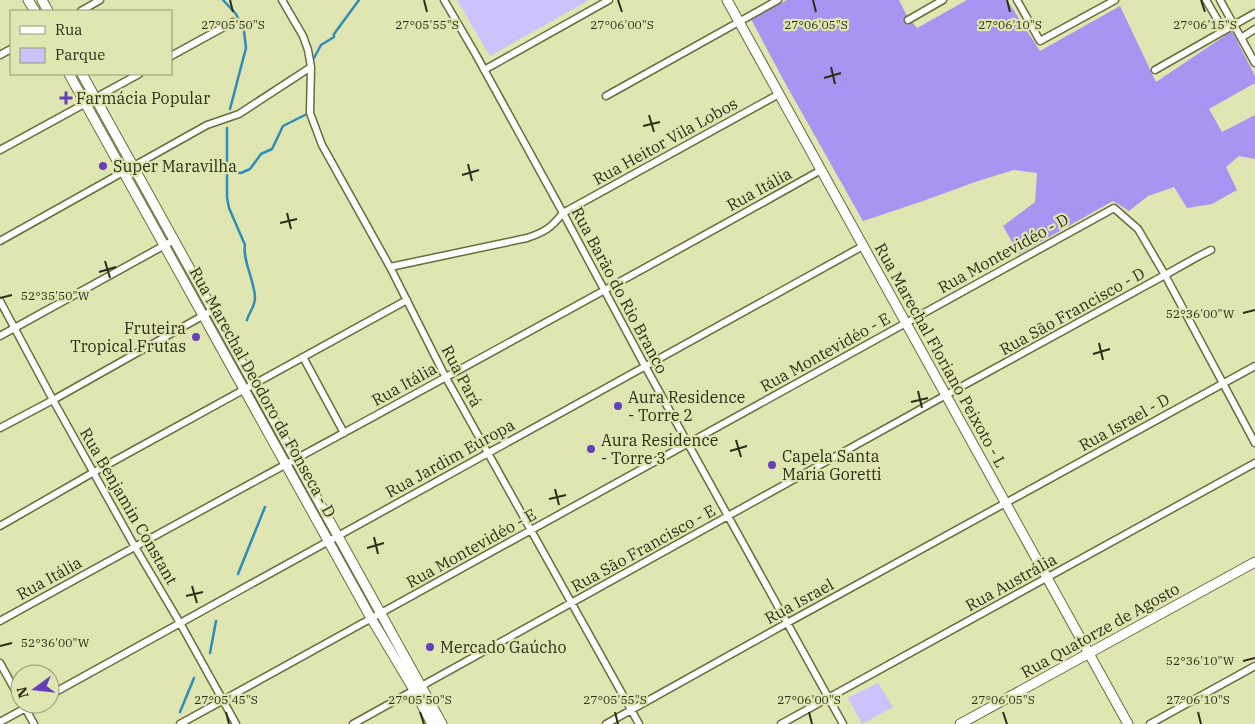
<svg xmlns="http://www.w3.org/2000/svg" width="1255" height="724" font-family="'IBM Plex Serif',serif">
<rect width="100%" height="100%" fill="#e0e6b1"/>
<path fill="#cdc2fc" d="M457 0H589L490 56Z
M878 683 893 707 862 724 848 698Z"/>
<path fill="#a994f1" d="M787 0H899L906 14 917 28 967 0H1007L1040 51 1120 6 1156 82 1232 31 1255 76V83L1209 109 1222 132 1255 115V159L1239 156 1226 167 1237 190 1212 204 1187 208 1174 187 1148 196 1129 211 1113 201 1019 254 1003 226 1035 202 1037 173 1014 170 978 181 923 201 863 221 784 81 751 19Z"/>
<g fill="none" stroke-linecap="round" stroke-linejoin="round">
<path stroke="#308db8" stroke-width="2.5" d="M223 0 236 14 244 31 246 48 230 109
M314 58 321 45 334 37V34L359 0
M227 128V197L229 208 245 245C242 259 255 282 255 298 255 307 249 312 247 320
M228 172 241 173 250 169 261 154 272 149 283 126 307 114
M238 574 265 507
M210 653 216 621
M180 712 194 678"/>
<defs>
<path id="street" d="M282 0 303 36 308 50 311 67 310 113 322 145 390 267 445 376 639 724
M444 0 475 53 563 213 645 366 843 724
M1017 0 1040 41 1115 0
M1206 0 1224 31
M1220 0 1255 63
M81 11 100 0
M908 20 943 0
M1241 38 1255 29
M0 55 11 49
M171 56 233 22
M484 70 609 0
M1155 70 1255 13
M606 96 778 0
M0 150 139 74
M0 241 207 125 239 114 311 67
M390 267 527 238C545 232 551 228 563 213L779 94
M0 301 53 400 135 547 180 623 236 724
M0 336 174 240
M303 357 344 433
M0 428 53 400 213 310
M0 526 94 472 407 300
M0 621C273 470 549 323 821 170
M0 663 20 699
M50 695 863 246
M23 704 34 724
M0 722 33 704
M180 724 1114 208 1138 229 1165 275 1255 443
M353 724 946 395 1165 275 1199 256 1211 250
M606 724 787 623 1255 366
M781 724 1255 463
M1150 724 1255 666"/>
<path id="secondary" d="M28 0 35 11
M42 0 48 11
M727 0 1128 724
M69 74 371 618 414 690 432 724
M82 74 442 724
M960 724 1255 562"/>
</defs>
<use href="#street" stroke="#686c3b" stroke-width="9"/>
<use href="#secondary" stroke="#686c3b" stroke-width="11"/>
<use href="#street" stroke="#fff" stroke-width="6"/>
<use href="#secondary" stroke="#fff" stroke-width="9"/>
</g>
<path fill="none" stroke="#2c2e19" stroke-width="2" d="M230 0 233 12M424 0 427 12M618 0 622 12M813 0 816 12M1007 0 1010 12M1201 0 1205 12M831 67 835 84M824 78 841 73M649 115 654 132M643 126 660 122M468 164 472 181M462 175 479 170M287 213 291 229M280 223 297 219M105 261 110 278M99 272 116 267M0 298 12 295M1243 313 1255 310M1099 343 1103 360M1093 354 1110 349M918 391 922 408M911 402 928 398M736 440 741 457M730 451 747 446M555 489 559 505M549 499 566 495M374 537 378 554M367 548 384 543M192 586 197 603M186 596 203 592M0 646 12 643M1243 661 1255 658M226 712 229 724M420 712 424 724M615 712 618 724M809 712 812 724M1003 712 1007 724M1198 712 1201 724"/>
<g fill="#6640b8" stroke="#e0e6b1" stroke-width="2">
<path d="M63.5 90.5h5v5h5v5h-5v5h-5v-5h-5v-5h5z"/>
<circle cx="103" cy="166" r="5"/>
<circle cx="196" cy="337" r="5"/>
<circle cx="618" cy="406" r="5"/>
<circle cx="591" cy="449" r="5"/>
<circle cx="772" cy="465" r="5"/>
<circle cx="430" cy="647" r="5"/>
</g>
<g text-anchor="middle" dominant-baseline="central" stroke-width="4.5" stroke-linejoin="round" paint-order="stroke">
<g font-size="16" fill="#2c2e19" stroke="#e0e6b1" text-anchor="start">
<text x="76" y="98">Farmácia Popular</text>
<text x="113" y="166">Super Maravilha</text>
<text x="186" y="328" text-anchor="end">Fruteira<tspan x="186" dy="18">Tropical Frutas</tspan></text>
<text x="628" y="397">Aura Residence<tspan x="628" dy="18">- Torre 2</tspan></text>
<text x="601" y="440">Aura Residence<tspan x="601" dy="18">- Torre 3</tspan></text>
<text x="782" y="456">Capela Santa<tspan x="782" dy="18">Maria Goretti</tspan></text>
<text x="440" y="647">Mercado Gaúcho</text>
</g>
<g font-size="16" fill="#2c2e19" stroke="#e0e6b1">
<text transform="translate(665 141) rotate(-29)">Rua Heitor Vila Lobos</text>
<text transform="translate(759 189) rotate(-29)">Rua Itália</text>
<text transform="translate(1003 253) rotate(-29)">Rua Montevidéo - D</text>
<text transform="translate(620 290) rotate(62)">Rua Barão do Rio Branco</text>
<text transform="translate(1072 311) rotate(-29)">Rua São Francisco - D</text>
<text transform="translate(825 352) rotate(-29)">Rua Montevidéo - E</text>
<text transform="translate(941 355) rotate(61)">Rua Marechal Floriano Peixoto - L</text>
<text transform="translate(462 376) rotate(62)">Rua Pará</text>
<text transform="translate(404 384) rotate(-29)">Rua Itália</text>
<text transform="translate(263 392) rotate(61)">Rua Marechal Deodoro da Fonseca - D</text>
<text transform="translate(1124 422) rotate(-29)">Rua Israel - D</text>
<text transform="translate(450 458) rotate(-29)">Rua Jardim Europa</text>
<text transform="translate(129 506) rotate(60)">Rua Benjamin Constant</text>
<text transform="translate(471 548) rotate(-29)">Rua Montevidéo - E</text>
<text transform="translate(643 548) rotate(-29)">Rua São Francisco - E</text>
<text transform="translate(49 578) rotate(-29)">Rua Itália</text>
<text transform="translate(1011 582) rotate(-29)">Rua Austrália</text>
<text transform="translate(799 601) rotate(-29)">Rua Israel</text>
<text transform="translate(1100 630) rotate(-29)">Rua Quatorze de Agosto</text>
</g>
</g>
<g font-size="12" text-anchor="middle" fill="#2c2e19" stroke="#e0e6b1" stroke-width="4.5" stroke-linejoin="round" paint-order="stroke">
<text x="233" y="29">27°05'50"S</text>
<text x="427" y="29">27°05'55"S</text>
<text x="622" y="29">27°06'00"S</text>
<text x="816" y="29">27°06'05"S</text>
<text x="1010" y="29">27°06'10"S</text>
<text x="1205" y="29">27°06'15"S</text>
<text x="55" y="300">52°35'50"W</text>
<text x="1200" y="318">52°36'00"W</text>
<text x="55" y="647">52°36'00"W</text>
<text x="1200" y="665">52°36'10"W</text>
<text x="226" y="704">27°05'45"S</text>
<text x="420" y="704">27°05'50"S</text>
<text x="615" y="704">27°05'55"S</text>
<text x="809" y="704">27°06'00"S</text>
<text x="1003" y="704">27°06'05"S</text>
<text x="1198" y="704">27°06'10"S</text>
</g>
<rect x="10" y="10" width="162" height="65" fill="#e0e6b1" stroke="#989c74"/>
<rect x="20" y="26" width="25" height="8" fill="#ffffff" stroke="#989c74"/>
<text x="55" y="35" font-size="15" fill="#2c2e19">Rua</text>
<rect x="20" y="48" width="25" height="15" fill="#cdc2fc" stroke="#989c74"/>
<text x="55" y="60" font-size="15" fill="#2c2e19">Parque</text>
<g transform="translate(35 689) rotate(255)"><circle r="24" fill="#e0e6b1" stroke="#989c74"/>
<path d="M0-4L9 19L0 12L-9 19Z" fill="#6640b8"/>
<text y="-8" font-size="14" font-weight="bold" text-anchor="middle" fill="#2c2e19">N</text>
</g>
</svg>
